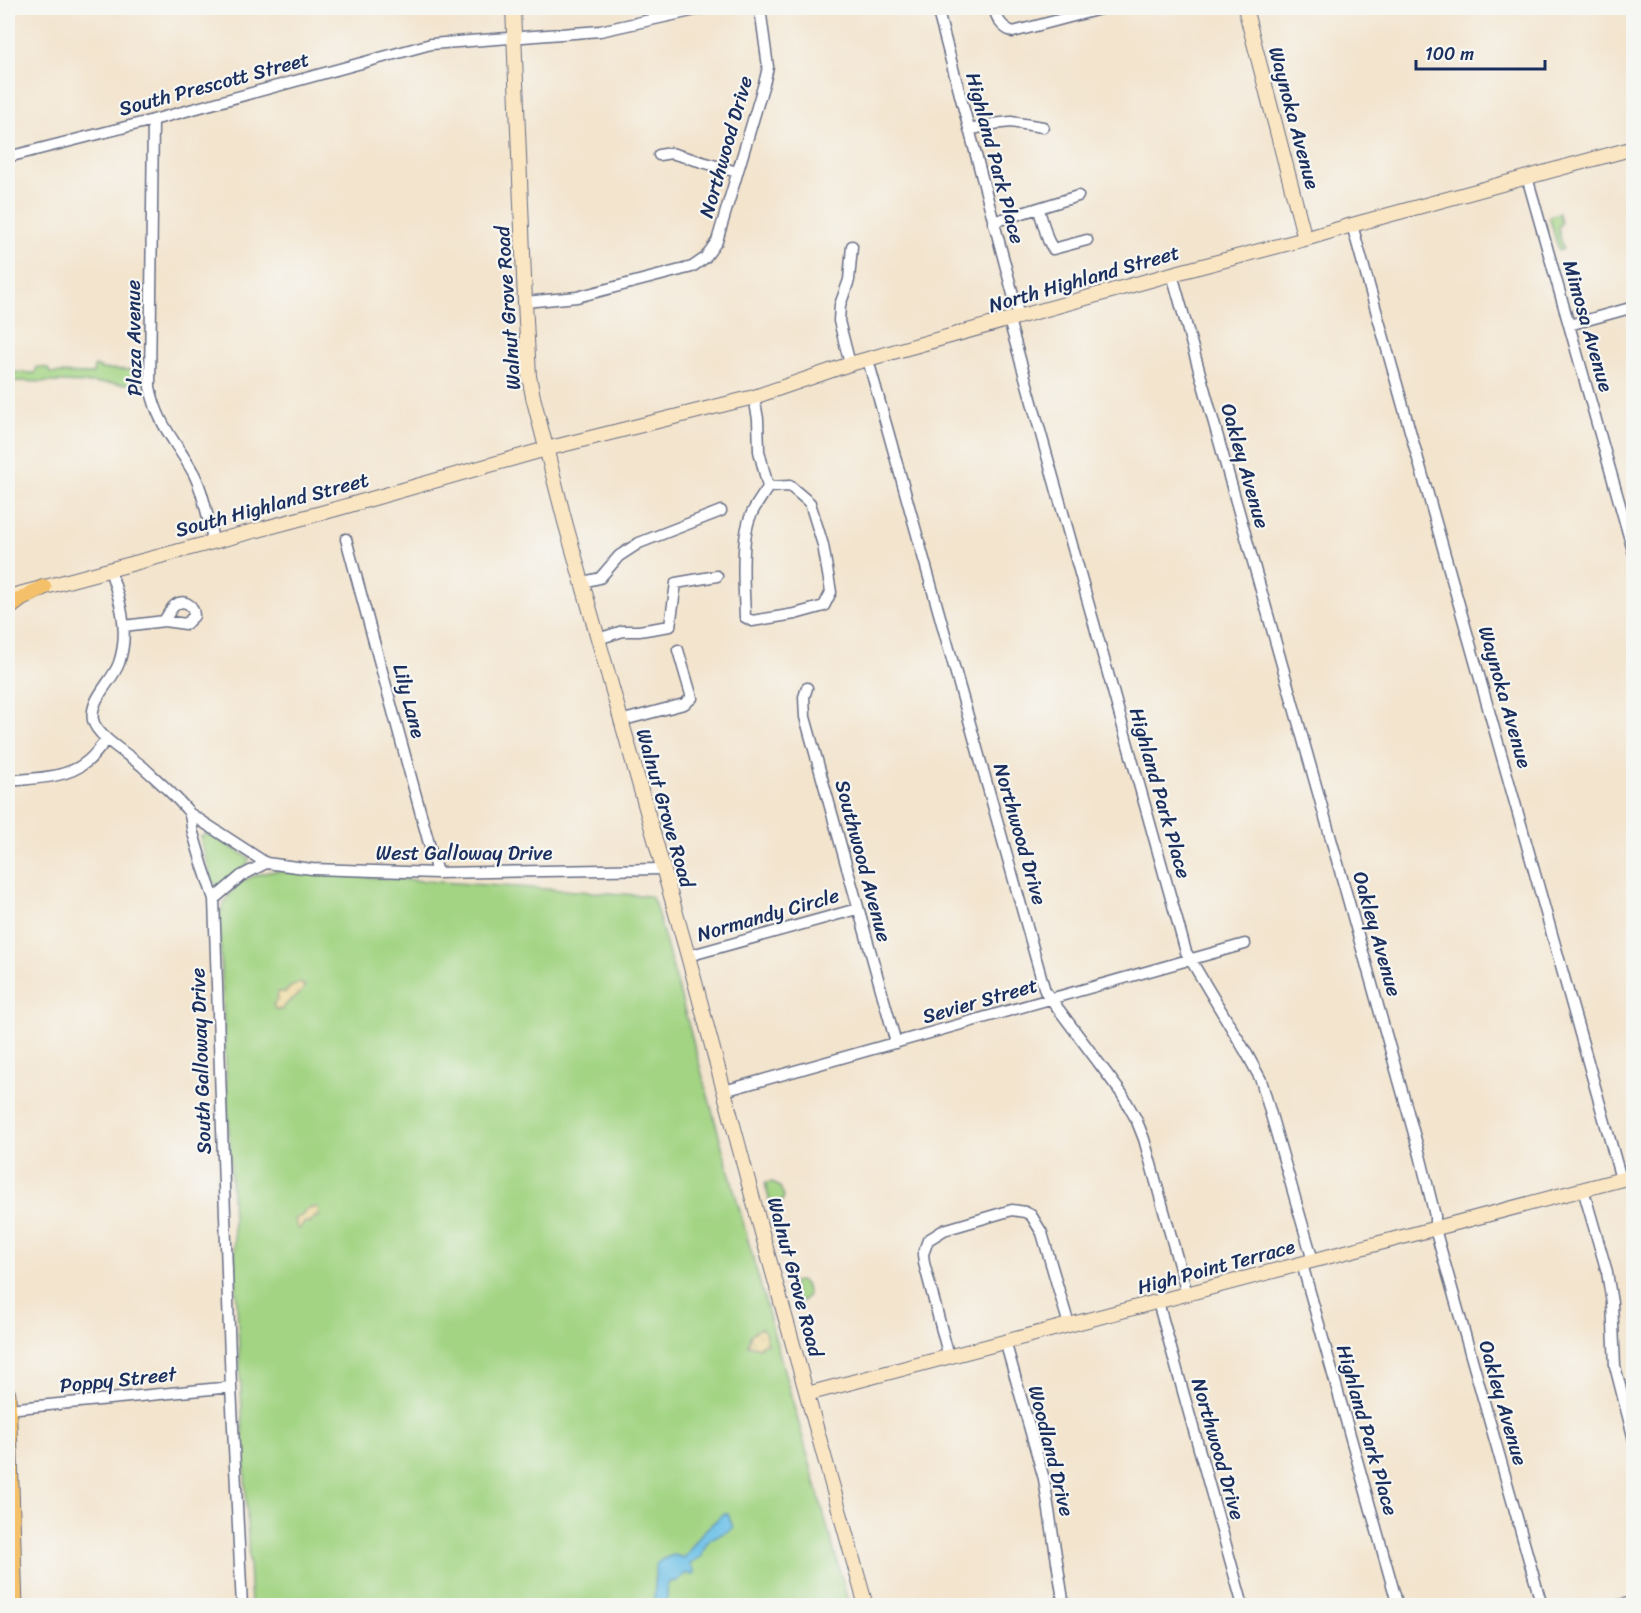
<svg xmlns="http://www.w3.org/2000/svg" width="1641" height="1613" font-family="Sriracha,sans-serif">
<defs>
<pattern id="sand-dots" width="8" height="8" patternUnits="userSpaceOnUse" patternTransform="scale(1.5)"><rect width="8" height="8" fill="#eeda9e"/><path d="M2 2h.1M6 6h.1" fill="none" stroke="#ccbb8a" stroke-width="1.8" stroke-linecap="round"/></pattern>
</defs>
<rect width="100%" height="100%" fill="#f6f6f2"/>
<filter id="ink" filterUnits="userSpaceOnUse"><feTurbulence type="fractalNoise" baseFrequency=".0167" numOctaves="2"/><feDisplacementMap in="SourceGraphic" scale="12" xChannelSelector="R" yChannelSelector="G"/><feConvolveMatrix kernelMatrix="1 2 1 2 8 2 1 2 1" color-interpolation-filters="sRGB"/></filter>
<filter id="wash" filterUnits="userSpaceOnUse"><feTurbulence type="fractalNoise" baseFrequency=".008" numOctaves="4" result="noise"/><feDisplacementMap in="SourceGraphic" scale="24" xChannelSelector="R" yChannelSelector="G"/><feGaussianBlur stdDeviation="1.35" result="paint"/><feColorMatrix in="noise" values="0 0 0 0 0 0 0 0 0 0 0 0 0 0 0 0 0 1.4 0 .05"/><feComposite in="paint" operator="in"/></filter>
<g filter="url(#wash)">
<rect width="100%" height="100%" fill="#f3e4cd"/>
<path fill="#a3d483" stroke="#5f8270" stroke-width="1.5" d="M1559 213 1561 223 1558 228 1563 249 1559 251 1549 216Z
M8 365H11V372L35 373 37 367 48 368 50 373 93 374 94 367 96 366 102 369 139 370 142 372 143 387 141 390H136V384L11 381 10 388 8 387Z
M206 834 211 835 249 858 248 864 220 886 213 883 201 842V837Z
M275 871 651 896 655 904 849 1605H251L219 918C227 888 244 875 275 871Z
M772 1182 780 1187 784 1196 782 1202 771 1206 765 1183Z
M800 1281 805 1284 808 1295 804 1300 797 1302 792 1282Z"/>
<path fill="url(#sand-dots)" stroke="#84847e" stroke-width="1.5" d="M300 983 305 986C302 996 287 1000 281 1010L275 1009 273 1004 277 1001 278 992H286L290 987Z
M315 1207 318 1208 319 1217 313 1218 311 1223 305 1222 299 1229 297 1228 294 1219 302 1216 306 1210Z
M761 1328 765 1332 767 1344H762L760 1348 748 1345 751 1334Z"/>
<path fill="#6ac0e7" stroke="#4278a2" stroke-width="1.5" d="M723 1514H728L733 1528C717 1539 707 1533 702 1556L690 1564 695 1573 691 1575 686 1573 677 1581 669 1582 667 1587V1600L661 1605H653C654 1599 655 1592 655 1585 656 1566 650 1562 674 1555L684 1558 702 1533Z"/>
</g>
<g filter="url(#ink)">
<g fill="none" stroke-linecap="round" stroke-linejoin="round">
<defs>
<path id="street" d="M937 8 1019 317
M994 8C997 19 1001 27 1013 32L1104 8
M153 120 150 387C158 426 176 441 194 474 204 494 208 519 213 540
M970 130 993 124 1011 122 1043 127
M659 155 671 153 737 172
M8 157 153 120 431 44 600 31 705 8
M1527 177 1634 554
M1039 210 1048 240 1053 249 1087 240
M993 222 1078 196
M1352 225 1621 1179
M1172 274 1420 1155 1435 1216V1229L1542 1606
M525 302 577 297 692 267 705 258 717 241 765 80 768 67 760 8
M1009 320 1186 952 1247 1054 1261 1080 1313 1261
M1569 325 1634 307
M868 360 1045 991 1122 1094 1136 1119 1144 1139 1187 1294
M850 364 839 321 840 305 849 280 852 246
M754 397 758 419 759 451 768 487
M790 486 810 503 823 545 831 592 824 606 795 614 752 621 745 617C744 590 740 540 751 515 755 506 762 497 768 487Z
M346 539 437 873
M110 570C120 600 130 631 119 663 113 681 89 699 93 720 96 736 129 755 142 766 157 780 175 795 188 811 192 817 191 826 193 833 199 855 206 877 214 899L231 1387 242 1606
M583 582 600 578 619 556 639 543 721 511
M124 626 164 621 186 624 194 616C194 604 182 597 173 607 170 611 167 616 164 621
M598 639 623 631H639L670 626 676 583 717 576
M807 688 804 697 805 717 896 1043
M620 721 684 704 692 698 678 650
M8 781C31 778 65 779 85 763 94 757 100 747 107 739
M189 813 266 863
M214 899 241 876 266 863 312 869 437 873 662 869
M688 956 857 909
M724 1091 1245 944
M1583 1189 1607 1272 1612 1303 1615 1366 1634 1440
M1302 1264 1398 1606
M1158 1302 1243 1606
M1005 1341 1044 1479 1064 1606
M949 1357 924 1263 923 1254 928 1240 944 1230 1012 1210 1025 1212 1031 1215 1042 1233 1069 1325
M8 1409 231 1387
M1614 1606 1634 1602"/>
<path id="secondary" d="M513 8 525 302 529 376 533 397 565 522 688 956 766 1248 866 1606
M1245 8 1305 239
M8 597 336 509 546 449 754 397 850 364 1172 274 1305 239 1352 225 1634 148
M807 1394 1634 1176"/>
<path id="primary" d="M8 609 21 599 44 587
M8 1394 15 1606"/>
</defs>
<use href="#street" stroke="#676e85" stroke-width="13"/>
<use href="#secondary" stroke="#676e85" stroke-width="16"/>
<use href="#primary" stroke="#676e85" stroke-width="17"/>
<use href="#street" stroke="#fff" stroke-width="10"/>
<use href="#secondary" stroke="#fbe6c3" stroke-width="14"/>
<use href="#primary" stroke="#f4c16a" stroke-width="15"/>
</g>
</g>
<g text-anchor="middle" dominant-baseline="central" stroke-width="4.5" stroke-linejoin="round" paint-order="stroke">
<g font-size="20" fill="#1b2f5e" stroke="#f6f6f2">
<text transform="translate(214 84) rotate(-15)">South Prescott Street</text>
<text transform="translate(1294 118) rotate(75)">Waynoka Avenue</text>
<text transform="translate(726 147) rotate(-74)">Northwood Drive</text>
<text transform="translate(995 158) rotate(75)">Highland Park Place</text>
<text transform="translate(1084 279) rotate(-16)">North Highland Street</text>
<text transform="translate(508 308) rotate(-94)">Walnut Grove Road</text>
<text transform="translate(1588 326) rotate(74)">Mimosa Avenue</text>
<text transform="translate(134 338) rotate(-91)">Plaza Avenue</text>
<text transform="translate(1245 466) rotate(74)">Oakley Avenue</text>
<text transform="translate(272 505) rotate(-15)">South Highland Street</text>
<text transform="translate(1505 697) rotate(74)">Waynoka Avenue</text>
<text transform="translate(409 701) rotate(75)">Lily Lane</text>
<text transform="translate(1160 793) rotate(74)">Highland Park Place</text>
<text transform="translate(665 808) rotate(74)">Walnut Grove Road</text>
<text transform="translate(1020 834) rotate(74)">Northwood Drive</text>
<text x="464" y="853">West Galloway Drive</text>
<text transform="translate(863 861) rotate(75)">Southwood Avenue</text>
<text transform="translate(768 915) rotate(-16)">Normandy Circle</text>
<text transform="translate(1377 934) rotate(74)">Oakley Avenue</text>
<text transform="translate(980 1001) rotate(-16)">Sevier Street</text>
<text transform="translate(201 1061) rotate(-92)">South Galloway Drive</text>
<text transform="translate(1216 1267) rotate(-15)">High Point Terrace</text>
<text transform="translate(795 1277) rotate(75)">Walnut Grove Road</text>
<text transform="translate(118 1380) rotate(-6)">Poppy Street</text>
<text transform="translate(1503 1403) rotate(74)">Oakley Avenue</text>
<text transform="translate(1367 1430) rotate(74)">Highland Park Place</text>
<text transform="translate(1218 1449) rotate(74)">Northwood Drive</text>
<text transform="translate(1051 1451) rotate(76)">Woodland Drive</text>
</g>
</g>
<rect width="1641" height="1613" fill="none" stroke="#f6f6f2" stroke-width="30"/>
<path d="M1416 60v9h129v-9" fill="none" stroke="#1b2f5e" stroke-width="3"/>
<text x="1425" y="60" font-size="18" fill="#1b2f5e" stroke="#f6f6f2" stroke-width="4.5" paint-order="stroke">100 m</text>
</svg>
